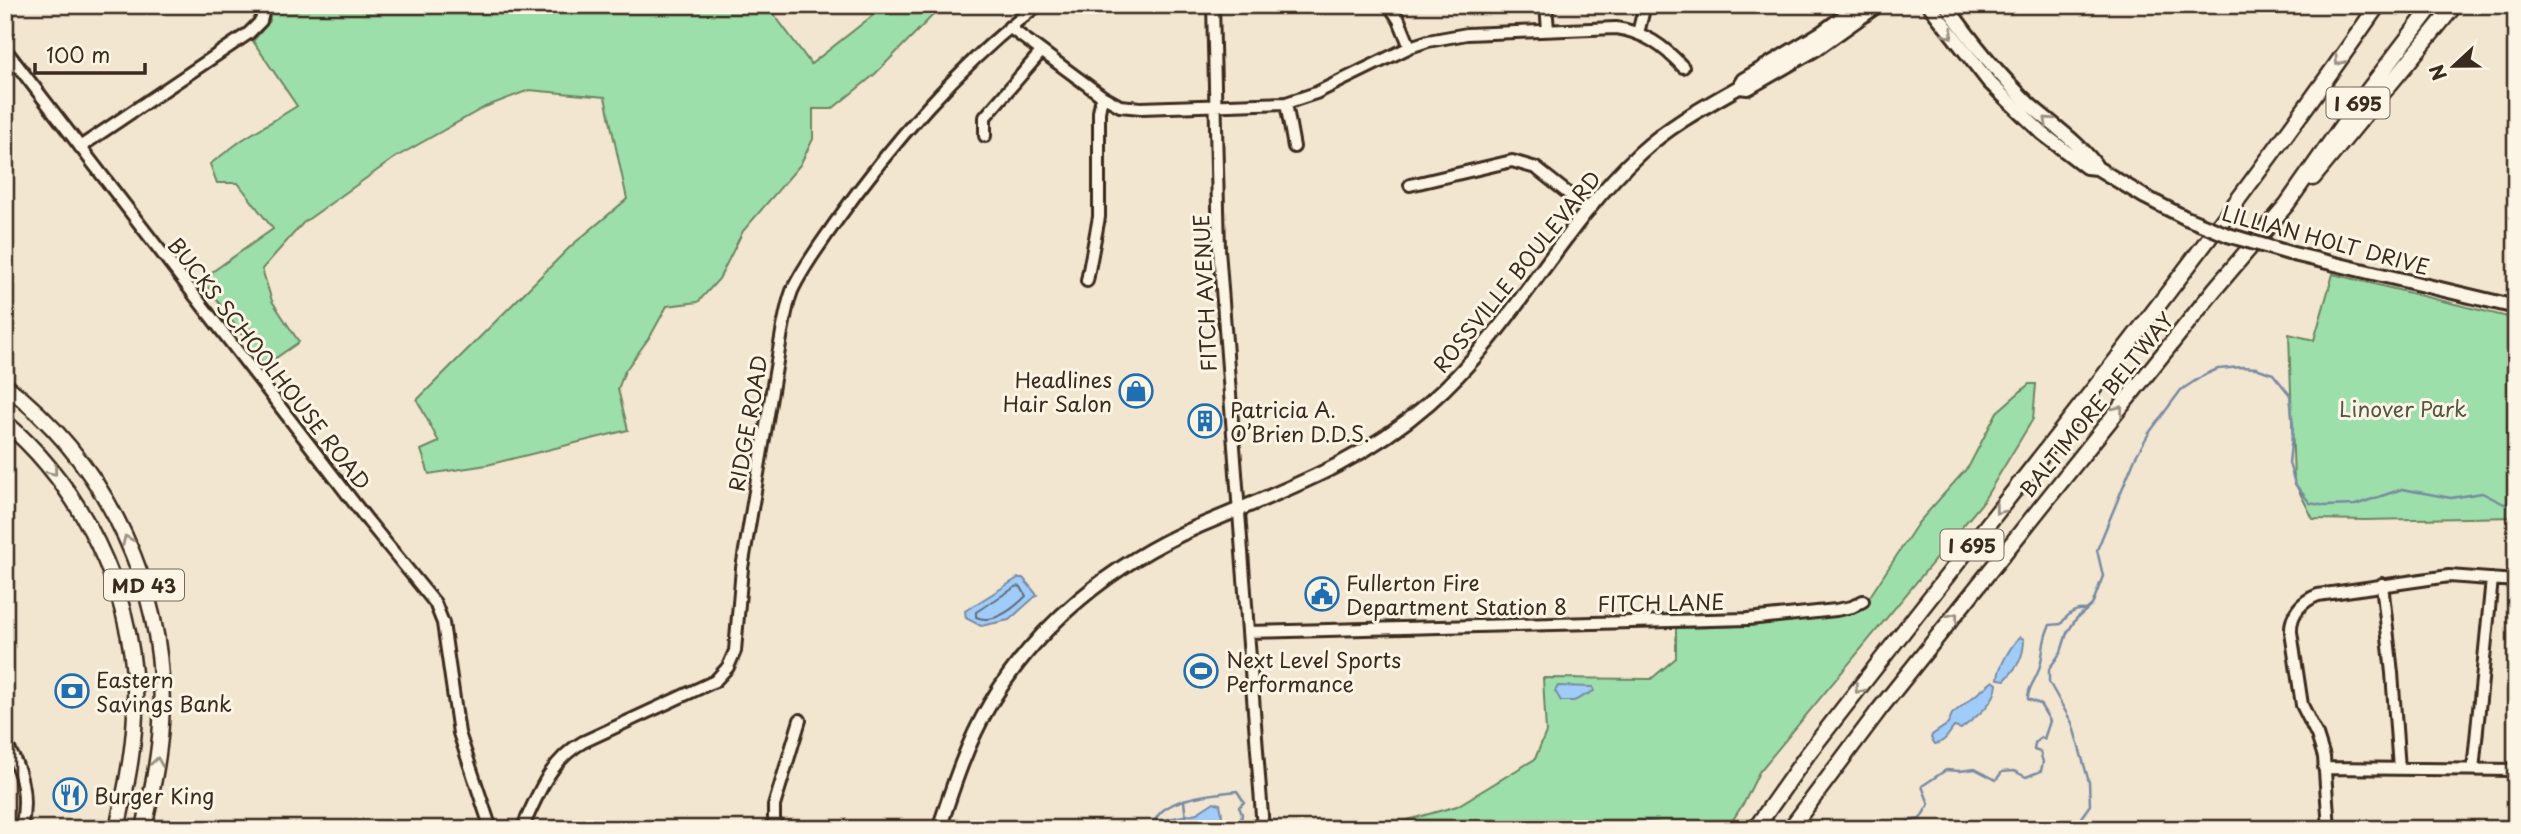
<svg xmlns="http://www.w3.org/2000/svg" width="2521" height="834" font-family="'Playpen Sans',sans-serif">
<rect width="100%" height="100%" fill="#f3e6d1"/>
<filter id="ink" filterUnits="userSpaceOnUse"><feTurbulence type="fractalNoise" baseFrequency=".0143" numOctaves="2"/><feDisplacementMap in="SourceGraphic" scale="14" xChannelSelector="R" yChannelSelector="G"/><feConvolveMatrix kernelMatrix="1 2 1 2 8 2 1 2 1" color-interpolation-filters="sRGB"/></filter>
<g filter="url(#ink)">
<path fill="#9ddfaa" stroke="#6c8464" stroke-width="2" d="M268 5H767L811 64 886 5H943L874 75 832 109H813V139L800 165 743 231 719 279 698 302 667 306 651 335 625 371 618 389 628 430 487 465 429 474 421 450 439 442 417 400 571 246 627 199 605 97 529 90 485 107 396 157 303 223 262 269 272 301 299 342 264 366 202 279 273 229 238 183H217L210 164 242 140 297 106 253 41 270 21Z
M2333 274 2516 319V517L2365 520 2313 519 2294 481 2289 334 2314 340Z
M2029 384H2036L2033 419 1982 503 1759 772 1745 801 1727 829H1376L1457 806 1535 759 1546 732 1543 678 1651 679 1676 658V628C1739 627 1803 624 1863 607L1918 523 1969 466 1997 412Z"/>
<path fill="#a0ccfa" stroke="#788ba2" stroke-width="2" d="M1018 578H1023L1037 595 1009 620 981 626 966 618 965 611Z
M2020 637 2024 639C2024 658 2017 667 2005 680L1998 679C1998 668 2011 645 2020 637Z
M1993 681 1997 684C1996 703 1975 718 1961 729L1954 727C1949 733 1945 743 1935 744L1931 738 1932 735 1948 724 1952 714Z
M1558 686 1593 687 1594 691 1574 701H1561L1555 691Z
M1214 802 1220 804 1222 814 1220 829H1167V819L1197 813Z"/>
<g fill="none" stroke-linecap="round" stroke-linejoin="round">
<path stroke="#636b76" stroke-width="2" d="M1017 586 1021 587 1026 596C1014 608 994 625 976 617V612Z"/>
<path stroke="#788ba2" stroke-width="2.5" d="M1184 801 1186 819
M1159 829 1162 824 1155 821C1164 797 1214 794 1237 791L1244 802 1239 807 1242 814 1240 829
M1431 829 1465 822 1532 829
M1536 829 1553 828 1568 821 1625 825 1645 821 1665 824 1695 822 1701 828 1739 821 1743 823
M1851 829 1870 824 1886 826 1920 819 1929 804 1922 786 1946 770 1960 771 1975 769 1996 780 2002 772 2014 771 2026 777 2041 771 2043 762 2040 752 2034 750 2035 743 2041 737 2044 739 2050 721 2040 704 2028 699C2027 688 2036 680 2039 669 2044 655 2042 638 2050 625L2061 624C2067 615 2074 608 2085 610
M2073 829 2090 805 2089 782 2072 723 2049 682V669L2061 652 2067 633 2076 619 2092 605 2103 576 2097 550 2135 458 2149 433 2181 390 2204 375 2218 369 2242 367 2256 368 2273 374 2290 395 2293 426 2289 463 2295 484 2310 503 2326 506 2355 505 2402 489 2451 498 2482 493 2504 504 2516 502"/>
<defs>
<path id="minor" d="M1213 5 1219 249 1263 829
M1389 5 1399 20 1410 47
M1546 5 1548 30
M1009 27 1102 96 1120 106 1141 108 1286 103 1316 93 1410 47 1428 41 1467 34 1616 28C1644 32 1664 46 1683 67
M1638 33 1645 5
M5 49 368 521 435 603 443 623 459 733 491 829
M1286 103 1294 147
M985 136V117L1041 52
M80 147 249 33 261 21 265 5
M1410 185 1512 161 1536 168 1589 210
M1087 281 1099 217V112L1102 96
M2382 584 2392 673 2399 769
M1248 632 1748 619 1836 610 1852 607 1863 601
M5 743C23 770 28 797 21 829
M2324 768 2516 770
M2473 770 2492 579
M522 829C537 796 550 760 583 742L715 681 728 667 735 651 742 568 782 332C785 318 787 304 792 291 803 267 820 245 835 223 890 145 961 63 1038 5
M778 829 774 819V806L800 720
M2329 829 2324 757 2317 735 2302 705 2291 632C2290 614 2302 601 2318 595L2449 576 2516 581"/>
<path id="major" d="M1929 5 1989 82 2042 133 2086 167 2097 168 2145 197 2186 218
M1946 5C1971 41 1999 75 2030 105 2048 121 2087 149 2097 168
M1739 87 1748 88 1816 49 1878 5
M2289 253 2516 307
M939 829C953 786 967 743 990 704 1037 625 1113 563 1197 527 1283 490 1357 466 1429 403 1512 331 1561 226 1640 153 1669 126 1704 107 1739 87L1743 80 1821 33 1859 5"/>
<path id="highway" d="M2313 178 2455 5
M5 385C108 464 169 594 161 724 159 760 151 794 144 829
M5 422C82 488 131 589 135 690 137 736 127 784 117 829
M1755 829 1807 755C1999 507 2199 264 2378 5
M1790 829 1879 710 2214 290 2287 204 2350 114 2433 5"/>
</defs>
<use href="#minor" stroke="#3b2a1e" stroke-width="16"/>
<use href="#major" stroke="#3b2a1e" stroke-width="18"/>
<use href="#highway" stroke="#3b2a1e" stroke-width="19"/>
<use href="#minor" stroke="#fcf5e5" stroke-width="10"/>
<use href="#major" stroke="#fcf5e5" stroke-width="12"/>
<use href="#highway" stroke="#fcf5e5" stroke-width="14"/>
<defs>
<path id="major-bridge" d="M2186 218 2228 235 2289 253"/>
</defs>
<use href="#major-bridge" stroke="#3b2a1e" stroke-width="18" stroke-linecap="butt"/>
<use href="#major-bridge" stroke="#fcf5e5" stroke-width="12"/>
</g>
<defs><path id="oneway-chevron" d="M-2-3.5L2.5 0L-2 3.5" fill="none" stroke-width="1.6" stroke-linecap="round" stroke-linejoin="round" transform="scale(1.75)"/></defs>
<g stroke="#9c9082">
<use href="#oneway-chevron" transform="translate(1949 34) rotate(53)"/>
<use href="#oneway-chevron" transform="translate(2339 61) rotate(125)"/>
<use href="#oneway-chevron" transform="translate(2048 121) rotate(-137)"/>
<use href="#oneway-chevron" transform="translate(2119 410) rotate(-51)"/>
<use href="#oneway-chevron" transform="translate(53 471) rotate(50)"/>
<use href="#oneway-chevron" transform="translate(1999 510) rotate(128)"/>
<use href="#oneway-chevron" transform="translate(127 540) rotate(-114)"/>
<use href="#oneway-chevron" transform="translate(1954 617) rotate(-51)"/>
<use href="#oneway-chevron" transform="translate(1859 689) rotate(128)"/>
<use href="#oneway-chevron" transform="translate(157 762) rotate(-81)"/>
</g>
</g>
<defs>
<symbol id="shop-ring" viewBox="-11 -11 22 22"><circle r="9.5" fill="#fcf5e5" stroke="#1f6fb2" stroke-width="1.5"/><path d="M-5-2.5h2.3a2.7 3.5 0 0 1 5.4 0H5L5.5 6h-11ZM-1.5-2.5h3a1.5 2.3 0 0 0-3 0Z" fill="#1f6fb2"/></symbol>
<symbol id="building-ring" viewBox="-11 -11 22 22"><circle r="9.5" fill="#fcf5e5" stroke="#1f6fb2" stroke-width="1.5"/><path d="M-4-6H4V6H1V3H-1V6H-4ZM-2.5-4.3h1.7v1.8h-1.7ZM.8-4.3h1.7v1.8H.8ZM-2.5-1h1.7V.8h-1.7ZM.8-1h1.7V.8H.8Z" fill="#1f6fb2"/></symbol>
<symbol id="civic-ring" viewBox="-11 -11 22 22"><circle r="9.5" fill="#fcf5e5" stroke="#1f6fb2" stroke-width="1.5"/><path d="M-.6-6.5H3V-4.5H.6V-3L4-1V1h2V6H-6V1h2V-1L-.6-3ZM-1.2 2.5V6h2.4V2.5Z" fill="#1f6fb2"/></symbol>
<symbol id="stadium-ring" viewBox="-11 -11 22 22"><circle r="9.5" fill="#fcf5e5" stroke="#1f6fb2" stroke-width="1.5"/><path d="M0-5a6.5 5 0 1 0 0 10a6.5 5 0 1 0 0-10ZM-3.5-1.8h7v3.6h-7Z" fill="#1f6fb2"/></symbol>
<symbol id="bank-ring" viewBox="-11 -11 22 22"><circle r="9.5" fill="#fcf5e5" stroke="#1f6fb2" stroke-width="1.5"/><path d="M-6-4H6V4H-6ZM0-2.3a2.3 2.3 0 1 0 0 4.6a2.3 2.3 0 1 0 0-4.6Z" fill="#1f6fb2"/></symbol>
<symbol id="restaurant-ring" viewBox="-11 -11 22 22"><circle r="9.5" fill="#fcf5e5" stroke="#1f6fb2" stroke-width="1.5"/><path d="M-5-6h1v4h1v-4h1v4h1v-4h1v5L-1.5 .5V6h-2V.5L-5-1ZM5-6V6H3V1.5H1.5Q1.5-4 5-6Z" fill="#1f6fb2"/></symbol>
</defs>
<g fill-rule="evenodd">
<use href="#shop-ring" x="1117" y="372" width="38" height="38"/>
<use href="#building-ring" x="1186" y="402" width="38" height="38"/>
<use href="#civic-ring" x="1303" y="575" width="38" height="38"/>
<use href="#stadium-ring" x="1182" y="652" width="38" height="38"/>
<use href="#bank-ring" x="53" y="672" width="38" height="38"/>
<use href="#restaurant-ring" x="51" y="776" width="38" height="38"/>
</g>
<g text-anchor="middle" dominant-baseline="central" stroke-width="6" stroke-linejoin="round" paint-order="stroke">
<g fill="#fcf5e5" stroke="#75675a" stroke-width="2">
<rect x="2326.5" y="87.5" width="63" height="31" rx="5"/>
<rect x="1940.5" y="529.5" width="63" height="31" rx="5"/>
<rect x="104" y="569.5" width="80" height="31" rx="5"/>
</g>
<g font-size="19" font-weight="bold" fill="#3b2a1e">
<text x="2358" y="103">I 695</text>
<text x="1972" y="545">I 695</text>
<text x="144" y="585">MD 43</text>
</g>
<g font-size="21" fill="#3b2a1e" stroke="#fcf5e5">
<text transform="translate(2326 239) rotate(15)">LILLIAN HOLT DRIVE</text>
<text transform="translate(1516 271) rotate(-51)">ROSSVILLE BOULEVARD</text>
<text transform="translate(1204 293) rotate(-93)">FITCH AVENUE</text>
<text transform="translate(270 363) rotate(52)">BUCKS SCHOOLHOUSE ROAD</text>
<text transform="translate(2096 404) rotate(-51)">BALTIMORE BELTWAY</text>
<text transform="translate(747 423) rotate(-80)">RIDGE ROAD</text>
<text transform="translate(1661 602) rotate(-1)">FITCH LANE</text>
</g>
<g font-size="21" fill="#3b2a1e" stroke="#fcf5e5" text-anchor="start">
<text x="1112" y="379" text-anchor="end">Headlines<tspan x="1112" dy="24">Hair Salon</tspan></text>
<text x="1230" y="409">Patricia A.<tspan x="1230" dy="24">O’Brien D.D.S.</tspan></text>
<text x="1346" y="582">Fullerton Fire<tspan x="1346" dy="24">Department Station 8</tspan></text>
<text x="1226" y="659">Next Level Sports<tspan x="1226" dy="24">Performance</tspan></text>
<text x="96" y="679">Eastern<tspan x="96" dy="24">Savings Bank</tspan></text>
<text x="94" y="795">Burger King</text>
</g>
<g font-size="21" fill="#545741" stroke="#fcf5e5">
<text x="2403" y="408">Linover Park</text>
</g>
</g>
<rect width="2521" height="834" fill="none" stroke="#fcf5e5" stroke-width="28"/>
<rect x="14" y="14" width="2493" height="806" fill="none" stroke="#3b2a1e" stroke-width="2.5" filter="url(#ink)"/>
<g transform="translate(2454 66) rotate(248)" stroke="#fcf5e5" stroke-width="5" paint-order="stroke">
<path d="M0-5L12 26L0 18L-12 26Z" fill="#3b2a1e"/>
<text y="-10" font-size="19" font-weight="bold" text-anchor="middle" fill="#3b2a1e">N</text>
</g>
<path d="M35 63v10h110v-10" fill="none" stroke="#3b2a1e" stroke-width="3.5"/>
<text x="46" y="63" font-size="21" fill="#3b2a1e" stroke="#fcf5e5" stroke-width="5" paint-order="stroke">100 m</text>
</svg>
